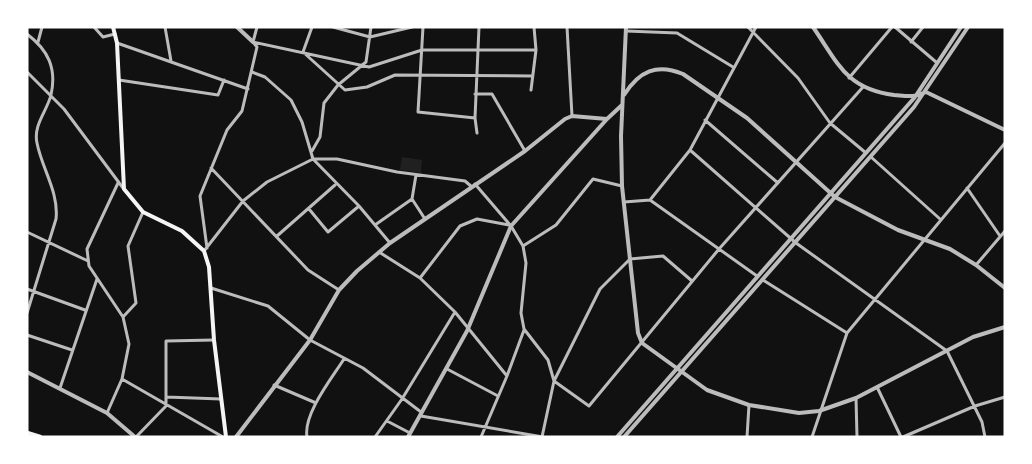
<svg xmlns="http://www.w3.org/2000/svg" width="1032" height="464" font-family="'Roboto Condensed',sans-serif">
<rect width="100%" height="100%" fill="#111"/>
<path fill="#202020" d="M402 157 422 160 421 173 400 170Z"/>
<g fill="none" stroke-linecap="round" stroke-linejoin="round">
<path stroke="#bcbcbc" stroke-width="3" d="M94 27 103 37 115 34
M165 27 171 61
M312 27 303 52 345 90 367 87 395 75 532 76
M333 27 370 37 412 27
M423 27 418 112 475 118
M567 27 572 116
M748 27 798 78 830 123 866 153
M895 27 936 62
M626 31 677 33 733 67
M27 34C48 50 57 68 51 95 47 111 33 125 37 143 42 169 59 192 56 219L27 313
M38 42 42 27
M253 42 369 67 422 50H536
M911 42 923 27
M117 43 248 89
M27 72 64 109 123 188
M252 72 265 77 291 100 302 122 313 159 359 206 390 243
M849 78 892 27
M119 80 218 95 224 80
M531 90 536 50 534 27
M475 94H492L525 151
M705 120 778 183
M477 133 475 118 479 27
M690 150 796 243 947 351 982 422 985 437
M312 151 320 137 324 103 338 85 366 62 371 27
M871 157 940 219
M211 168 308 270 339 290
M416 175 412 199 425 219
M475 184 511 226 523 246 526 263 521 313 524 329 548 360 554 381 589 406 719 249 863 87
M967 188 1000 236
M650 200 690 150 756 27
M624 202 650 200 757 276
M309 209 328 232 359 206
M375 225 412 199
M27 232 88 261
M277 236 335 185
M523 246 556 225 593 179 622 186
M207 248 200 196 227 130 242 111 257 47 253 42 257 27
M204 251 243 201 267 182 313 159H337L397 172 465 181 472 187
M379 252 420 278 455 312 507 376 481 437
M976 265 1005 231
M420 278 460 226 477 219 509 225
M763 280 847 333
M211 288 268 306 310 340 363 368 421 412
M27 289 85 310
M123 317 136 303 128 246 143 212
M27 335 72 350
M447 369 498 396
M507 376 524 330
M122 379 223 437
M274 385 316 403
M877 387 901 437
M60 388 97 279
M166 397 221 399
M856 398 857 437
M107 413 122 379 129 344 123 317 89 266 87 249 118 183
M421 416 543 437
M387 421 410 433
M136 437 166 406V341L214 340
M307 437C303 414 332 378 344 359
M375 437 402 399 455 312
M542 437 554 381 600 289 630 259 663 256 692 281
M747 437 749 405
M812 437 847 333 1005 143
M903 437 975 406 1005 397"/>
<path stroke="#bcbcbc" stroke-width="4" d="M237 27 253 42
M626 27 621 136 622 186 638 333 642 343 707 390 749 405 799 413 819 411 856 398 973 337 1005 327
M813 27C838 63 846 89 894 95 907 96 914 98 926 92L1005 130
M624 95C639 71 657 63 683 74L747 118 835 197 898 230 950 249 976 265 1005 288
M27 372 107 413 135 437
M236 437 310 340 339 290 357 271 390 243 525 151 565 119 572 116 607 119 622 105
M408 437 467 331 511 226 607 119
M617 437 915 97 961 27
M624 437 914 107 968 27"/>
<path stroke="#f5f5f5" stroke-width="4" d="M113 27 117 43 124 189 143 212 182 231 204 251 209 267 214 340 226 437"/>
<path stroke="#f5f5f5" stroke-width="4.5" d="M27 433 40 437"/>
</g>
<rect width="1032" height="464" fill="none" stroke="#ffffff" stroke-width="57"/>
</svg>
